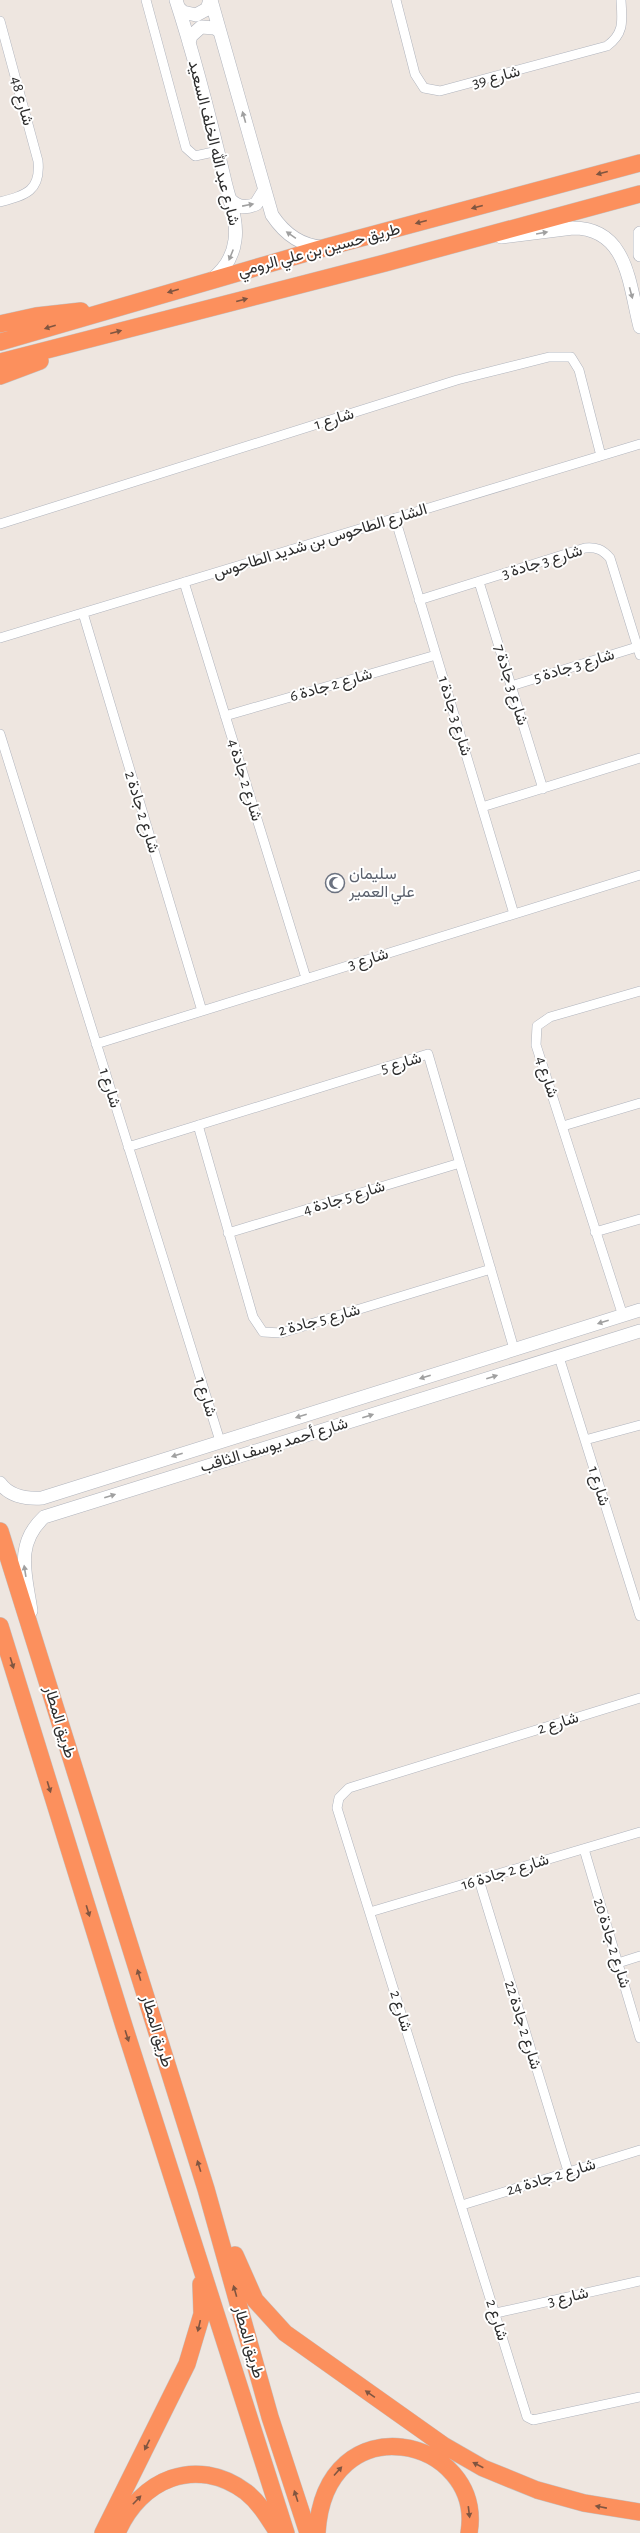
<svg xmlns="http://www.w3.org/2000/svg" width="640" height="2533" font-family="'Alegreya Sans',Vazirmatn,sans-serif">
<rect width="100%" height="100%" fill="#eee6e0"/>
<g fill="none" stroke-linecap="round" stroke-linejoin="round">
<defs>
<path id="street" d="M146 0 186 148 195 156 218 151
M396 0 415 74 424 88 440 91 607 46C625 33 622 20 621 0
M0 21 38 161C41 191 26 195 0 202
M395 518 514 914
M0 524 457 380 549 357H571L579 370 601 456
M184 582 306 978
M479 582 543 789
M419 600 585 548C596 547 602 549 610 558L640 655
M83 613 202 1011
M0 638 640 444
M511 686 637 647
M225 716 436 655
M0 734 220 1441
M482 807 640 758
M96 1044 640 875
M198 1125 253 1317 263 1332 281 1333 491 1269
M563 1126 640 1103
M128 1147 428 1054 514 1349
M595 1232 640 1219
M228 1233 460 1163
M623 1316 536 1045 537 1026 550 1017 640 991
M559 1357 640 1616
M585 1440 640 1425
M640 1698 349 1788 339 1798 337 1808 527 2417 533 2420 640 2397
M584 1849 640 2038
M479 1880 568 2171
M370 1912 640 1832
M618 1963 640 1956
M462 2205 640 2150
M496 2313 640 2281"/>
<path id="secondary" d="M176 0C195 58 210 118 224 177 228 197 238 219 235 240 233 257 224 270 211 280
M211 0 272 215C284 233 301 246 323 247
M179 8 183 12 196 15 207 9 210 0
M189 43 191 36 201 27 215 28 220 32
M229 198C236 207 245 209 256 204L264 191
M640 233V255
M501 237 573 228C628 228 629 285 640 327
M0 1483C10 1497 26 1499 42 1498L640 1310
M31 1611C26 1575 14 1545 44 1517L640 1331"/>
<path id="highway" d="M0 324 36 316 81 311
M0 342 327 247 640 163
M0 362 385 263 640 194
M0 376 40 361
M0 1531 206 2189 270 2417 308 2533
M0 1626 124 2026 286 2533
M235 2255 255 2300 285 2333 443 2445 483 2468 537 2490 584 2503 640 2512
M103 2533 187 2364 202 2314 201 2284
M117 2533C140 2479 196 2455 246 2492 260 2503 269 2519 278 2533
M317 2533C325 2400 485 2437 469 2533"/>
</defs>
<use href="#street" stroke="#b0b4bd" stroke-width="10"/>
<use href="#secondary" stroke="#b0b4bd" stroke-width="14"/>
<use href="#highway" stroke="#c4c4c4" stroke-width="18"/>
<use href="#street" stroke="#fff" stroke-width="9"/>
<use href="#secondary" stroke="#fff" stroke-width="13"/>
<use href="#highway" stroke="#fc905d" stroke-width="17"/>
</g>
<defs><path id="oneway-solid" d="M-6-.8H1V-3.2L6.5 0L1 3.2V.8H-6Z"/></defs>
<g fill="#a0a0a0">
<use href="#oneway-solid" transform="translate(244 117) rotate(-106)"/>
<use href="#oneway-solid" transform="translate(248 205) rotate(-11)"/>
<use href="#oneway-solid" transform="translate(542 233) rotate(-10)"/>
<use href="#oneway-solid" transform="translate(291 235) rotate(-145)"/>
<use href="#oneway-solid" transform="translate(231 255) rotate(112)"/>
<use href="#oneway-solid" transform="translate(631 293) rotate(75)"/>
<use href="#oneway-solid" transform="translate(603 1322) rotate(163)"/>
<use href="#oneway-solid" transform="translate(425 1377) rotate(163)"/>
<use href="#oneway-solid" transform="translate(492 1377) rotate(-17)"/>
<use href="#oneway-solid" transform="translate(301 1416) rotate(163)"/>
<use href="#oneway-solid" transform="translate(368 1416) rotate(-17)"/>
<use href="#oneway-solid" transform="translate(177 1455) rotate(162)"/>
<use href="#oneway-solid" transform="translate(110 1496) rotate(-17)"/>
<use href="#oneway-solid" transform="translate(25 1571) rotate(-99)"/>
</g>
<g fill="#805540">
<use href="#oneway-solid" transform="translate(602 173) rotate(165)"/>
<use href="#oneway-solid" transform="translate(477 207) rotate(165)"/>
<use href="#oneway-solid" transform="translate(421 222) rotate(165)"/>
<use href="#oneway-solid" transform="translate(173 291) rotate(164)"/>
<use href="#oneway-solid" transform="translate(242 300) rotate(-15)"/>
<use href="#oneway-solid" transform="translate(50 327) rotate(163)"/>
<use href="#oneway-solid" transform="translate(116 332) rotate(-15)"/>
<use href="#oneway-solid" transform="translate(12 1663) rotate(73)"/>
<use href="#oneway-solid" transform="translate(49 1787) rotate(73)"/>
<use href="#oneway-solid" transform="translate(88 1911) rotate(73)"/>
<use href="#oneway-solid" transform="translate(139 1975) rotate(-107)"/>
<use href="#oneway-solid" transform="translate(127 2036) rotate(72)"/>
<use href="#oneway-solid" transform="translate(199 2166) rotate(-107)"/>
<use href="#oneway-solid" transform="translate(235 2291) rotate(-106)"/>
<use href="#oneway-solid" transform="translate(199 2326) rotate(103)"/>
<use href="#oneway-solid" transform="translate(370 2394) rotate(-145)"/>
<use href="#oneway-solid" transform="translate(147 2445) rotate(116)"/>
<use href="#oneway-solid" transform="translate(478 2465) rotate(-153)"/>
<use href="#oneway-solid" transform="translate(338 2471) rotate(-48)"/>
<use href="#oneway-solid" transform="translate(296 2496) rotate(-108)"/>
<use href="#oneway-solid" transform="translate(137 2500) rotate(-46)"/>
<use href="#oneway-solid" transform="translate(601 2507) rotate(-169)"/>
<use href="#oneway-solid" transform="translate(469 2512) rotate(83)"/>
</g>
<defs>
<symbol id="mosque-ring" viewBox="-11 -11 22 22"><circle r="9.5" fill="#fff" stroke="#6b7280" stroke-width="1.5"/><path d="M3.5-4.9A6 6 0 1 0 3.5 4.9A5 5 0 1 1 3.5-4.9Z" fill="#6b7280"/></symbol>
</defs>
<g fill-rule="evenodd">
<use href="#mosque-ring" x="324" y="872" width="22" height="22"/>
</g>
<g text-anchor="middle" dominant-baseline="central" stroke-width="4" stroke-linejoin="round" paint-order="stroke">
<g font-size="16" fill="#2d2d2d" stroke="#fff">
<text transform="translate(496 77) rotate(-15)">شارع 39</text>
<text transform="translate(22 101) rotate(75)">شارع 48</text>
<text transform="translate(214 143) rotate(76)">شارع عبد الله الخلف السعيد</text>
<text transform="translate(319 250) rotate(-15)">طريق حسين بن علي الرومي</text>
<text transform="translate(334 419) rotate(-17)">شارع 1</text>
<text transform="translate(320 541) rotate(-17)">الشارع الطاحوس بن شديد الطاحوس</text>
<text transform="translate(542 562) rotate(-17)">شارع 3 جادة 3</text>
<text transform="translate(574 666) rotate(-17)">شارع 3 جادة 5</text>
<text transform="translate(331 685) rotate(-16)">شارع 2 جادة 6</text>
<text transform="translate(511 685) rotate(73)">شارع 3 جادة 7</text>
<text transform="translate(455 716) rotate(73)">شارع 3 جادة 1</text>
<text transform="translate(245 780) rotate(73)">شارع 2 جادة 4</text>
<text transform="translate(142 812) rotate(73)">شارع 2 جادة 2</text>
<text transform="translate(368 959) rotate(-17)">شارع 3</text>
<text transform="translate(401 1063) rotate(-16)">شارع 5</text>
<text transform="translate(547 1077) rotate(72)">شارع 4</text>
<text transform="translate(110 1088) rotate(73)">شارع 1</text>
<text transform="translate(344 1198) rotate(-17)">شارع 5 جادة 4</text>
<text transform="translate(319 1320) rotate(-15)">شارع 5 جادة 2</text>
<text transform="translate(206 1397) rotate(73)">شارع 1</text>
<text transform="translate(274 1445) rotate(-17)">شارع أحمد يوسف الثاقب</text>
<text transform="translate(599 1486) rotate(73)">شارع 1</text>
<text transform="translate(60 1722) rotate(73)">طريق المطار</text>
<text transform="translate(558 1723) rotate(-17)">شارع 2</text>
<text transform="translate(505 1872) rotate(-17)">شارع 2 جادة 16</text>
<text transform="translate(612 1943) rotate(73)">شارع 2 جادة 20</text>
<text transform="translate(401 2011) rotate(73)">شارع 2</text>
<text transform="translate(523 2025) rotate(73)">شارع 2 جادة 22</text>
<text transform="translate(157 2031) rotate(73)">طريق المطار</text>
<text transform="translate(551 2177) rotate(-17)">شارع 2 جادة 24</text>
<text transform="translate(568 2297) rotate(-13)">شارع 3</text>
<text transform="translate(497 2320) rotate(73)">شارع 2</text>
<text transform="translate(249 2342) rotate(74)">طريق المطار</text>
</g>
<g font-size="16" fill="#5b616d" stroke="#fff" text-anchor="start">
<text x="349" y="874">سليمان<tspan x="349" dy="18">علي العمير</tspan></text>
</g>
</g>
</svg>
